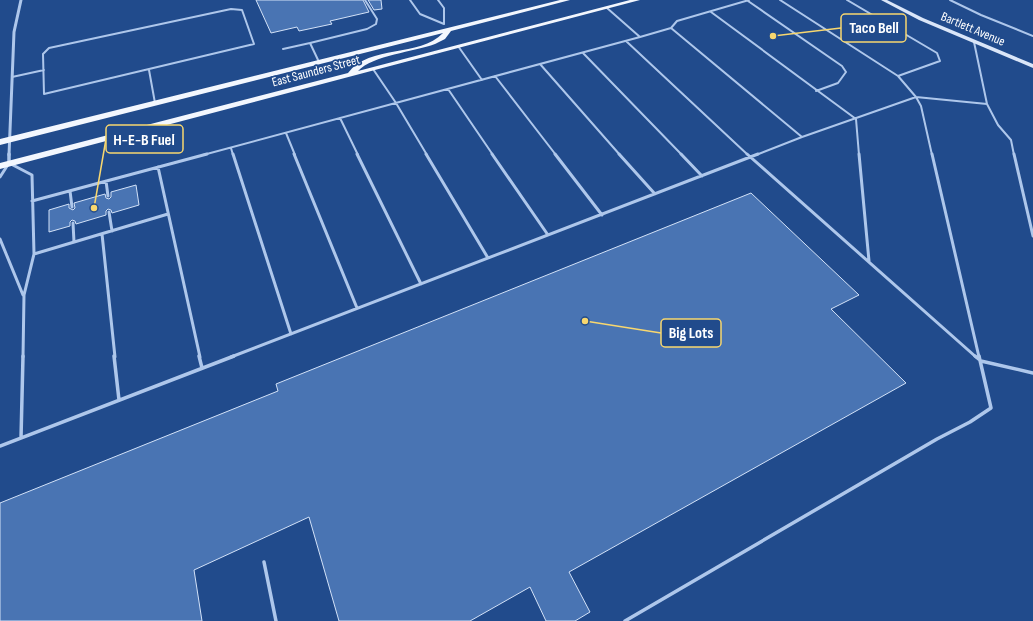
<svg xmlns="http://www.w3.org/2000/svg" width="1033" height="621" font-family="'Sofia Sans Condensed',sans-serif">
<rect width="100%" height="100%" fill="#214b8c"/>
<path fill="#4974b3" stroke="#d3e2f8" d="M256 0H363L369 12 330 21 332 24 299 31 297 27 271 33Z
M368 0H381L382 9 374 10Z
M136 185 139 205 112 213 111 210 108 209 106 211V215L76 224 75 221 72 220 70 222V226L49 232V210L69 204V208L73 210 75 208 74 203 105 194 106 198 109 199 111 197V192Z
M751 193 859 295 831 309 906 383 569 572 590 612 575 621H546L530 587 470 621H339L309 517 194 570 202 621H0V503L278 391 276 384Z"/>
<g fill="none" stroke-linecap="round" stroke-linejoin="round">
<path stroke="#aec7eb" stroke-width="2" d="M410 0 420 14 444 24V8L438 0
M780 0 898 76 916 97 987 104
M847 0 937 53 940 61 898 76
M950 0 981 15 1033 36
M748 1 842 66 846 72 838 83 816 91
M607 8 640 37 671 28 802 137 916 97 921 106 932 155
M231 9 242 10 254 44 44 94 43 54 49 48Z
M711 12 856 119 859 155
M671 28 677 21 749 0
M626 41 748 155
M974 42 987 104 998 125 1011 140 1014 155
M310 43 367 29 376 24 377 19 365 0
M458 46 482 80
M283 49 310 43 319 62
M583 53 682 155
M540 64 620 155
M373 69 396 103 427 155
M149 70 155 103
M495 76 556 155
M12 77 44 70
M448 89 493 155
M340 118 358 155
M286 133 295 155
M231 148 233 155
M203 155 640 37
M756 155 802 137"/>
<path stroke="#aec7eb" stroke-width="3" d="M233 154 291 334
M294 154 357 308
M357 154 421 284
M426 154 488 258
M492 154 548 235
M555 154 602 215
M619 154 655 194
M681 154 702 176
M747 154 976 357
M859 154 869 261
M932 154 979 357
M1014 154 1033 236
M158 167 200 357
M0 177 9 163 32 175 34 254 24 295 23 357
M106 181 108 196
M70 191 72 207
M32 201 207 154
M109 212 112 231
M73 223 74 242
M102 234 115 357
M0 239 23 295
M34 254 168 214
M231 357 758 154"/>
<path stroke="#aec7eb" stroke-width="3.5" d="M114 356 119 400
M199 356 202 368
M975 356 981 361 1033 373
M21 438 23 356
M0 446 234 356
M264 562 276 621
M625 621 937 439 970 422 991 408 979 356"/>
<path stroke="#aec7eb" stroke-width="3" d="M9 155 14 32 21 0"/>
<path stroke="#aec7eb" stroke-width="3.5" d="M9 163V154"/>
<path fill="#dae6f9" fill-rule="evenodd" d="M881 0H887L923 18 1033 64V68L919 20Z"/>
<path fill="#f3f7fe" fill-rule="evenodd" d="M560 0H570L451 31 445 39 435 44C414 52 373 55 358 71L630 0H640L0 169V163L348 73C370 44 419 58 443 33L0 145V139Z"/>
</g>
<g text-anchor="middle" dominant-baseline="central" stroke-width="3.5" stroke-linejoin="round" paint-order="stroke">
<g font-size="13" fill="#fff" stroke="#214b8c">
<text transform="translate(973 29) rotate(23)">Bartlett Avenue</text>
<text transform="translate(316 71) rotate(-15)">East Saunders Street</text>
</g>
</g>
<path fill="none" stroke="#f8d76f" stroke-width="1.5" d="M773 36L841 28M94 208L106 139M585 321L661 333"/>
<g fill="#f8d76f" stroke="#214b8c" stroke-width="1.5">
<circle cx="773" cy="36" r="4"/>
<circle cx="94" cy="208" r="4"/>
<circle cx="585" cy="321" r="4"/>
</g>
<g fill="#214b8c" stroke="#f8d76f" stroke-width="1.5">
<rect x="841" y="14" width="65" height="28" rx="4"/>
<rect x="106" y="125" width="77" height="28" rx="4"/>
<rect x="661" y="319" width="60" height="28" rx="4"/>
</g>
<g font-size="16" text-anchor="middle" font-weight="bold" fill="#fff">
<text x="874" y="33">Taco Bell</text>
<text x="144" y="145">H-E-B Fuel</text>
<text x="691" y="338">Big Lots</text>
</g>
</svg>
